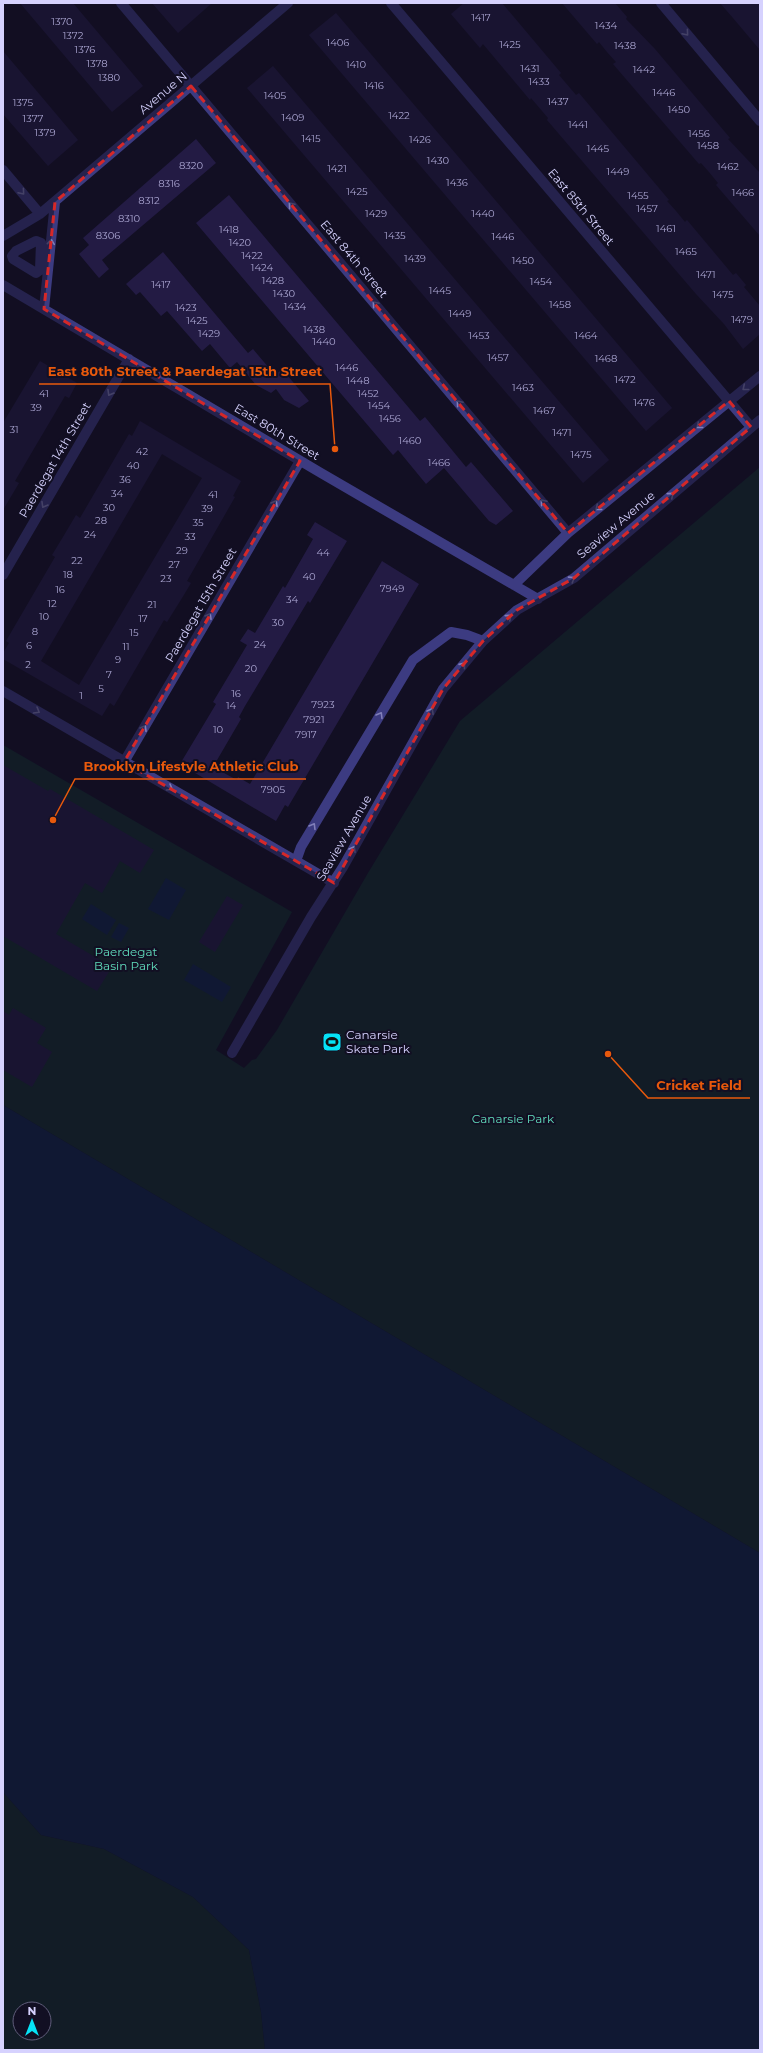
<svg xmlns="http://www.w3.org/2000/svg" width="763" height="2053" viewBox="0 0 763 2053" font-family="Montserrat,sans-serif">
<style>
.green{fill:#122d2c;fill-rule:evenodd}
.water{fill:#0f2547}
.building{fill:#231b44;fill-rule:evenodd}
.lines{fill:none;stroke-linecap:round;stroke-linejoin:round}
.minor{stroke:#3c3b81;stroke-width:10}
.oneway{stroke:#817fb9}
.marked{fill:none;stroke:#d62828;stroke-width:3;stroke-dasharray:8 5;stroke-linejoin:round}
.labels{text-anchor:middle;stroke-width:4;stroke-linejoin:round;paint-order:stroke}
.number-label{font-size:10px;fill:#a9a4d0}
.street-label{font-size:12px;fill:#d6d2fe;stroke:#120f23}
.park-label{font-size:12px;fill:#60dcbb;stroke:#120f23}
.poi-label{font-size:12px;fill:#d6d2fe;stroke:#120f23;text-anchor:start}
.leader{fill:none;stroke:#e8590c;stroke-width:1.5}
.callout-dot{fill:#e8590c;stroke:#120f23;stroke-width:1.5}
.callout-label{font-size:13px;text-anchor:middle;font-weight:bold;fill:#e8590c;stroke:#120f23;stroke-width:4;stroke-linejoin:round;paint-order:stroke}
</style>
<rect width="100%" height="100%" fill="#120f23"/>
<path class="green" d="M760,467V1553L3,1105V745L292,912L216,1050L244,1068L252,1060L256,1059L277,1030L368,873L460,721Z
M3,1792L41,1835L104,1849L193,1897L249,1950L261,2012L265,2050H3ZM20,2009H44V2033H20Z"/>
<path class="water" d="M166,878L186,890L169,920L148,909Z
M91,904L116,920L107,935L82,919Z
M119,923L129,928L121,942L111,937Z
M193,964L231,987L222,1002L184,980Z
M3,1105L760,1553V2050H265L261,2012L249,1950L193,1897L104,1849L41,1835L3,1792Z"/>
<path class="building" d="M20,3H73L143,86L112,112Z
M152,3H212L178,33Z
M464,3H502L561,73L559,75L576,95L579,93L669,200L667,201L676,211L685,222L687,220L733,275L736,273L746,285L744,287L760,306V334L743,349L724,324L696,294L547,120L548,118L531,98L530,100L483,44L480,48L451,14Z
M562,3H615L627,17L626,19L655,49L730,138L728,139L760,173V236L716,185L718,183L709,172L701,163L699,164L613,64L616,62L607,52L599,42L597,44Z
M720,3H760V50L733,18Z
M336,13L672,408L646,431L309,35Z
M3,51L78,140L48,166L3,114Z
M273,66L609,460L583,483L247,88Z
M196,139L216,163L102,260L109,269L99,278L79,254L89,245L83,238Z
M229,195L420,421L425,417L466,467L471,462L513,511L496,525L489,521L444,468L426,484L398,450L393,455L196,223Z
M163,252L248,353L253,349L275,375L282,369L309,401L299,408L284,400L276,389L271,393L256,385L237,362L230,368L210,344L202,351L167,311L161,316L140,292L136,295L126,284Z
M40,361L77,383L69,398L65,396L32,452L15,481L19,483L3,510V423Z
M140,421L241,481L233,496L235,497L187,581L191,583L182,598L167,622L164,620L114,706L110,703L102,716L3,659V653L9,643L6,641L55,557L52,555L63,537L76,515L80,518L129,434L132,436ZM162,454L202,478L79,685L41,661Z
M315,522L347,541L310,603L308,601L245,706L239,717L241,719L213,767L237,780L238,777L250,784L382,561L419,584L288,807L285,805L276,821L180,764L216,704L213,702L247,645L240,641L248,629L255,633L283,586L285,588L313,539L307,535Z
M3,765L48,791L50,789L154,850L140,873L120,861L102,893L85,883L56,934L112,967L97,991L3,936Z
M227,896L243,905L215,952L199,942Z
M13,1008L46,1028L37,1043L52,1052L32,1087L3,1070V1011L9,1015Z"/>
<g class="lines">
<path class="minor" d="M121,3L568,533
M391,3L751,427
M661,3L760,121
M3,170L40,214
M3,236L40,214L288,3
M36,241L41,243L40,270L36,273L13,259L12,256L16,251Z
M3,285L321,473L538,599
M44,309L55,202
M3,575L129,359
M514,585L568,533L760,376
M3,691L334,883
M124,762L300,461
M296,861L301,847L413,660L451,632L467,635L483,641
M232,1053L311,917L343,867L443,689L483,641L517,610L574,578L760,420"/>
</g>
<defs><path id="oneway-chevron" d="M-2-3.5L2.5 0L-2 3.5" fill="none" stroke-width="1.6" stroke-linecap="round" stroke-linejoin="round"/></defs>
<g class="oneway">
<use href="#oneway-chevron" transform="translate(686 33) rotate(50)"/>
<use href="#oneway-chevron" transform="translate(22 192) rotate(50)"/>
<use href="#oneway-chevron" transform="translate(291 205) rotate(-130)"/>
<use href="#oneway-chevron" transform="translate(51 242) rotate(-84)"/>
<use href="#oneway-chevron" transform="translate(375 304) rotate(-130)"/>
<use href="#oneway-chevron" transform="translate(745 388) rotate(141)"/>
<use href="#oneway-chevron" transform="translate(110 393) rotate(120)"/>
<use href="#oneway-chevron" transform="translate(459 403) rotate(-130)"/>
<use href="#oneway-chevron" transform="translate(699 426) rotate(141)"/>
<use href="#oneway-chevron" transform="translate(671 495) rotate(-40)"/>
<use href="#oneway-chevron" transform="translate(543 502) rotate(-130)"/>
<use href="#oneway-chevron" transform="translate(275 503) rotate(-60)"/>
<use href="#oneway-chevron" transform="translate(44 505) rotate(120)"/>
<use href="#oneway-chevron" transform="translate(598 508) rotate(141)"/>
<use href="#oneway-chevron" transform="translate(572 579) rotate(-33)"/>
<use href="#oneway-chevron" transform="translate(209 616) rotate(-60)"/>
<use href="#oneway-chevron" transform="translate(509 617) rotate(-41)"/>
<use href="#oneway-chevron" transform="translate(463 665) rotate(-51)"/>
<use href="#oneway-chevron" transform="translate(37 711) rotate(30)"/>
<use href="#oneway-chevron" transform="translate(431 711) rotate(-61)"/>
<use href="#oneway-chevron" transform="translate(380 715) rotate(-59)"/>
<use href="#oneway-chevron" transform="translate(144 728) rotate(-60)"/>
<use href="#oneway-chevron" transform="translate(170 788) rotate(30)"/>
<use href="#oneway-chevron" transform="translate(313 826) rotate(-59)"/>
<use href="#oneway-chevron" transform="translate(353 849) rotate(-61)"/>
</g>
<path d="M0 0H763V2053H0ZM191,86L568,533L729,401L751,427L574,578L517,610L483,641L443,689L334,883L124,762L300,461L44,309L55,202Z" fill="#120f23" fill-opacity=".55" fill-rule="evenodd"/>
<path class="marked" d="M191,86L568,533L729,401L751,427L574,578L517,610L483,641L443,689L334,883L124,762L300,461L44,309L55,202Z"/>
<defs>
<g id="stadium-square" transform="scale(1)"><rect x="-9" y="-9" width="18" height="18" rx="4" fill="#06e2f6" stroke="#120f23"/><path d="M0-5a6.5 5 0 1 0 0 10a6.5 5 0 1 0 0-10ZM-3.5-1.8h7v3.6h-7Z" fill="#111"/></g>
</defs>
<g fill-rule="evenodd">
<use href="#stadium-square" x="332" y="1042"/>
</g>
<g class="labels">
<g class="number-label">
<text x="481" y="21">1417</text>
<text x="62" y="25">1370</text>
<text x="606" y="29">1434</text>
<text x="73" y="39">1372</text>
<text x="338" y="46">1406</text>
<text x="510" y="48">1425</text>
<text x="625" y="49">1438</text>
<text x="85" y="53">1376</text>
<text x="97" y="67">1378</text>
<text x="356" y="68">1410</text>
<text x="530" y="72">1431</text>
<text x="644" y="73">1442</text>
<text x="109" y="81">1380</text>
<text x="539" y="85">1433</text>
<text x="374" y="89">1416</text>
<text x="664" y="96">1446</text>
<text x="275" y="99">1405</text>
<text x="558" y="105">1437</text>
<text x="23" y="106">1375</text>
<text x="679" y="113">1450</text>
<text x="399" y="119">1422</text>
<text x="293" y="121">1409</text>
<text x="33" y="122">1377</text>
<text x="578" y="128">1441</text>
<text x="45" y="136">1379</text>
<text x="699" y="137">1456</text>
<text x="311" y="142">1415</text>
<text x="420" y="143">1426</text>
<text x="708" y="149">1458</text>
<text x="598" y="152">1445</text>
<text x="438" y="164">1430</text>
<text x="191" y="169">8320</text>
<text x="728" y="170">1462</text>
<text x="337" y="172">1421</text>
<text x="618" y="175">1449</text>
<text x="457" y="186">1436</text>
<text x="169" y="187">8316</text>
<text x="357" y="195">1425</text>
<text x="743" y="196">1466</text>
<text x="638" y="199">1455</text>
<text x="149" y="204">8312</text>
<text x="647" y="212">1457</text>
<text x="376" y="217">1429</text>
<text x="483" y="217">1440</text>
<text x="129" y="222">8310</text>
<text x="666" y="232">1461</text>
<text x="229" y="233">1418</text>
<text x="108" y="239">8306</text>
<text x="395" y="239">1435</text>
<text x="503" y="240">1446</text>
<text x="240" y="246">1420</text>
<text x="686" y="255">1465</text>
<text x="252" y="259">1422</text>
<text x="415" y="262">1439</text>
<text x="523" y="264">1450</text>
<text x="262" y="271">1424</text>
<text x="706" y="278">1471</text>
<text x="273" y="284">1428</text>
<text x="541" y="285">1454</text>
<text x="161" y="288">1417</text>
<text x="440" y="294">1445</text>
<text x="284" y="297">1430</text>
<text x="723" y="298">1475</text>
<text x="560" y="308">1458</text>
<text x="295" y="310">1434</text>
<text x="186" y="311">1423</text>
<text x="460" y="317">1449</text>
<text x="742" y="323">1479</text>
<text x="197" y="324">1425</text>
<text x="314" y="333">1438</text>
<text x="209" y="337">1429</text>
<text x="479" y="339">1453</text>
<text x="586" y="339">1464</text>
<text x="324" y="345">1440</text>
<text x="498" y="361">1457</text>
<text x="606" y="362">1468</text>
<text x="347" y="371">1446</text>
<text x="625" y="383">1472</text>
<text x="358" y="384">1448</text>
<text x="523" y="391">1463</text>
<text x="44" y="397">41</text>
<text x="368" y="397">1452</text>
<text x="644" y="406">1476</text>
<text x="379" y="409">1454</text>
<text x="36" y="411">39</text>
<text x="544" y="414">1467</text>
<text x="390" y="422">1456</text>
<text x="14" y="433">31</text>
<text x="562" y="436">1471</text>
<text x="410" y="444">1460</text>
<text x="142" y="455">42</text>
<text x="581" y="458">1475</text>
<text x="439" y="466">1466</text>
<text x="133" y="469">40</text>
<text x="125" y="483">36</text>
<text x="117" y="497">34</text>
<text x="213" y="498">41</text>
<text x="109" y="511">30</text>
<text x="207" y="512">39</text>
<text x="101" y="524">28</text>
<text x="198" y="526">35</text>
<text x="90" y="538">24</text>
<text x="190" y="540">33</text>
<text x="182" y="554">29</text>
<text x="323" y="556">44</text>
<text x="77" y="564">22</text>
<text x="174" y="568">27</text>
<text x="68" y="578">18</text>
<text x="309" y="580">40</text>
<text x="166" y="582">23</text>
<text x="392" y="592">7949</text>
<text x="60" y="593">16</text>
<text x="292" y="603">34</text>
<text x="52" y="607">12</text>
<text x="152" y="608">21</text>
<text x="44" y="620">10</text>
<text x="143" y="622">17</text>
<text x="278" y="626">30</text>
<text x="35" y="635">8</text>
<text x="134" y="636">15</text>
<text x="260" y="648">24</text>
<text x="29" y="649">6</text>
<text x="126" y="650">11</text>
<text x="118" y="663">9</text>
<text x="28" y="668">2</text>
<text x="251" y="672">20</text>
<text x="109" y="678">7</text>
<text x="101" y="692">5</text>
<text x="236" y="697">16</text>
<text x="81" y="699">1</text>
<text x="323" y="708">7923</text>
<text x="231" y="709">14</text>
<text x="314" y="723">7921</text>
<text x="218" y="733">10</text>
<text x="306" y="738">7917</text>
<text x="273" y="793">7905</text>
</g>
<g class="street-label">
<text transform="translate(163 93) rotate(-40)" y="4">Avenue N</text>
<text transform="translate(581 207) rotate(50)" y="4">East 85th Street</text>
<text transform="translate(354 259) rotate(50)" y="4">East 84th Street</text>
<text transform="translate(277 432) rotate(31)" y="4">East 80th Street</text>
<text transform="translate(55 460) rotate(-60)" y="4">Paerdegat 14th Street</text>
<text transform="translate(616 525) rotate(-40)" y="4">Seaview Avenue</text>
<text transform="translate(201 605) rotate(-60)" y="4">Paerdegat 15th Street</text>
<text transform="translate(344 838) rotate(-60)" y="4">Seaview Avenue</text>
</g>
<g class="park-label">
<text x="126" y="956">Paerdegat<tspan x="126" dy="14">Basin Park</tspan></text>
<text x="513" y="1123">Canarsie Park</text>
</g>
<g class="poi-label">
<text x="346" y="1039">Canarsie<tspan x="346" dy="14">Skate Park</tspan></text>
</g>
</g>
<path class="leader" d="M335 449L330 384H39M53 820L75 779H306M608 1054L648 1098H750"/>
<g class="callout-dot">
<circle cx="335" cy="449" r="4"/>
<circle cx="53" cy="820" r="4"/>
<circle cx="608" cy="1054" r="4"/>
</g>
<g class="callout-label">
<text x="185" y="376">East 80th Street &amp; Paerdegat 15th Street</text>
<text x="191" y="771">Brooklyn Lifestyle Athletic Club</text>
<text x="699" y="1090">Cricket Field</text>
</g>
<rect width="763" height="2053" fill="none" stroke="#d6d2fe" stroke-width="8"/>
<g transform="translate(32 2021)"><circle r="19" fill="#120f23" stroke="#605d7b"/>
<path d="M0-3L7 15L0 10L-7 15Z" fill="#06e2f6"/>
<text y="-6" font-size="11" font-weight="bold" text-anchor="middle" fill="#d6d2fe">N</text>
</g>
</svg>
